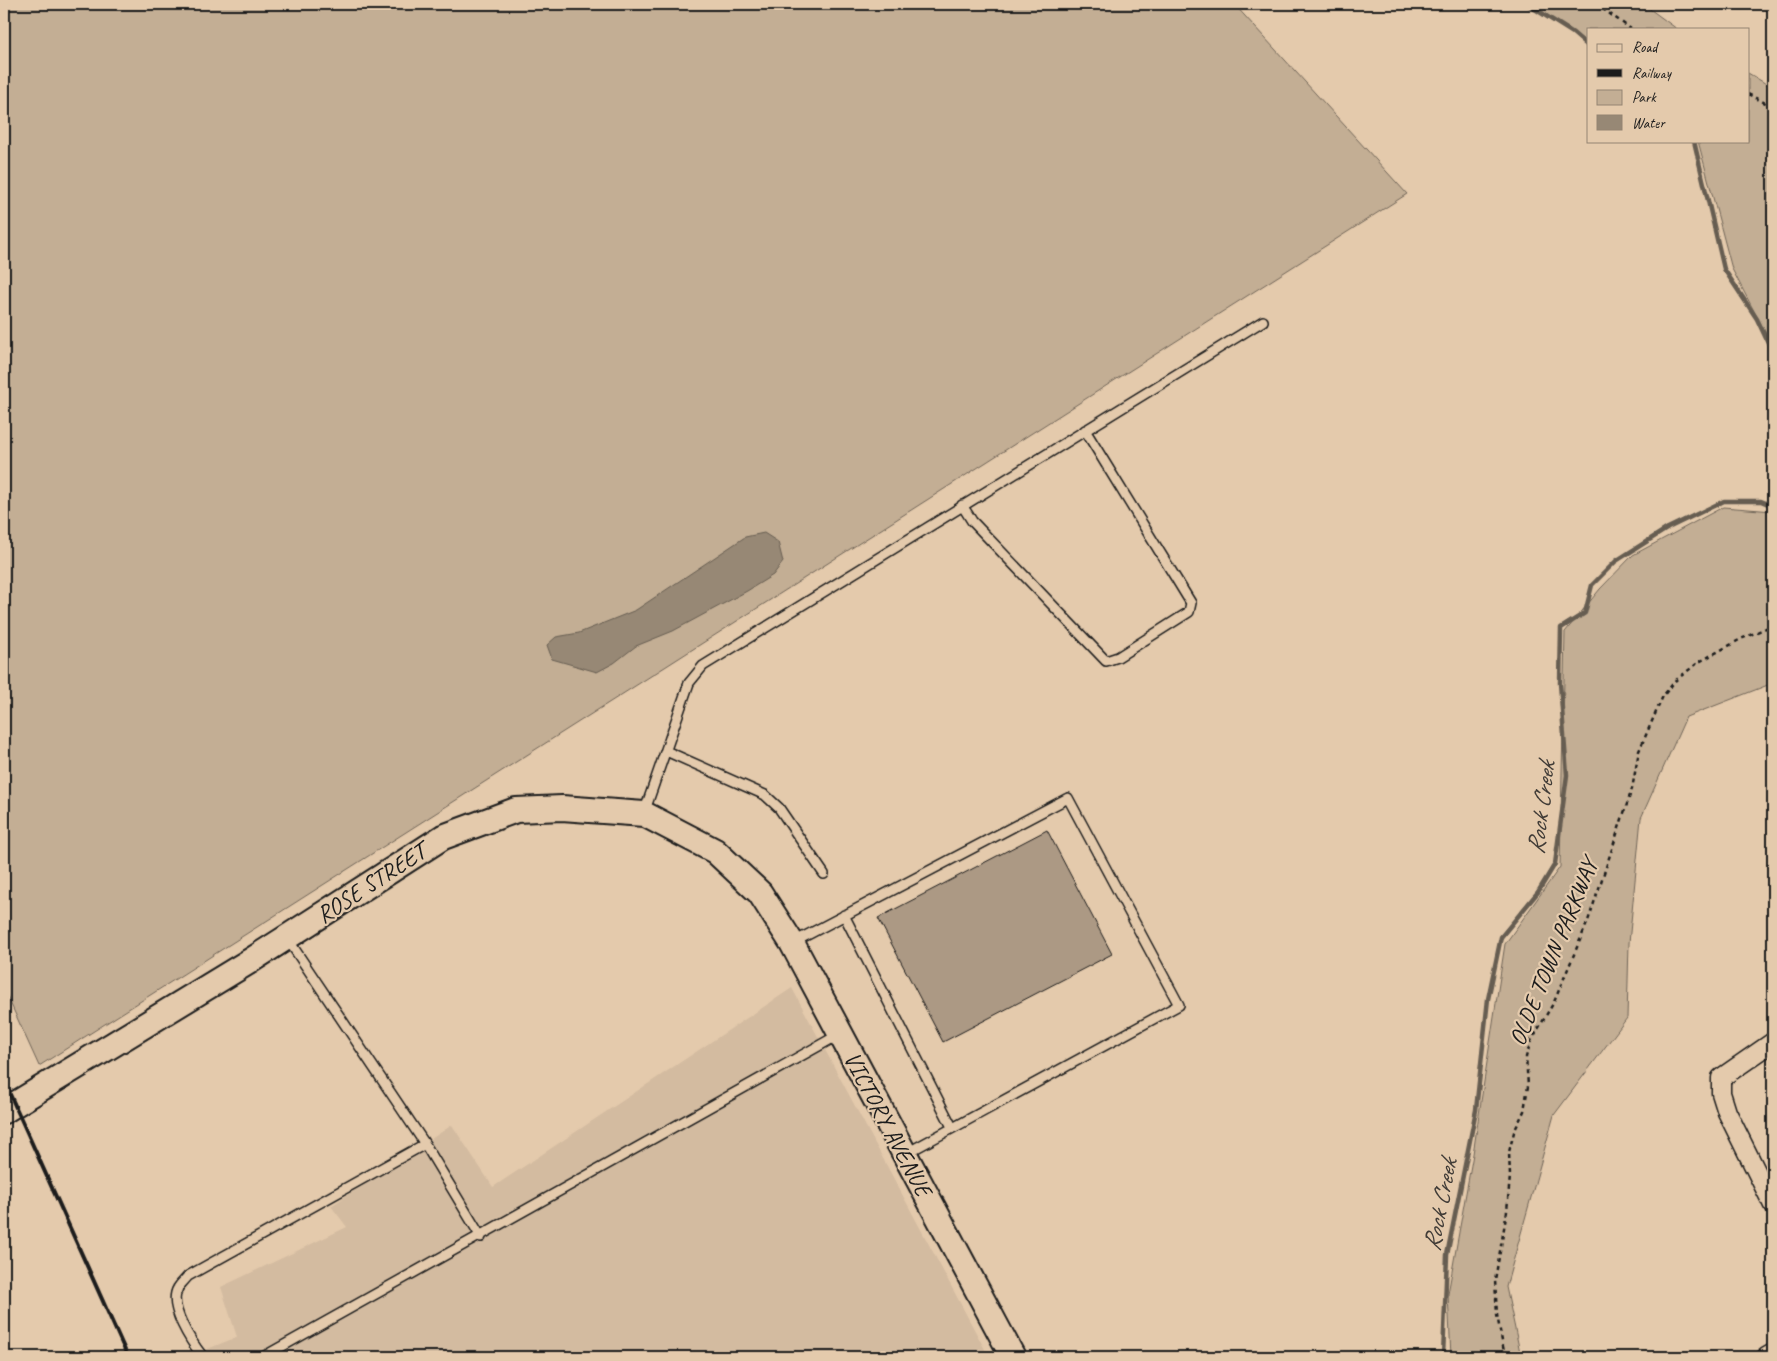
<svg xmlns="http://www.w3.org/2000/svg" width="1777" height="1361" viewBox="0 0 1777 1361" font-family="Caveat,sans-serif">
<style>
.built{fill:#d3bba0}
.green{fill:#c3ae94;stroke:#706558}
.water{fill:#978875;stroke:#665d51}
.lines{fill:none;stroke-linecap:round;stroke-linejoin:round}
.stream{stroke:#665d51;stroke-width:4.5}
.building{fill:#ac9984;stroke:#1c1c1c}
.lane-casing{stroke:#1c1c1c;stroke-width:12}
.street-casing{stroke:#1c1c1c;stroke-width:21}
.secondary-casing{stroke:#1c1c1c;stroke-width:28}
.path{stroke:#1c1c1c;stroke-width:2.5;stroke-dasharray:4 4;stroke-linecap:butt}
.lane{stroke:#e4caac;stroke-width:9}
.street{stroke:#e4caac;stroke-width:18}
.secondary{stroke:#e4caac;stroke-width:24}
.rail{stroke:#1c1c1c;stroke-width:4}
.labels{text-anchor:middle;stroke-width:4.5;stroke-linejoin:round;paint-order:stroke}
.street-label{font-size:24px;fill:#1c1c1c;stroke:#e4caac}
.water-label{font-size:25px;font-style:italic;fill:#413c37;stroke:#e4caac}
</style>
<rect width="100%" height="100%" fill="#e4caac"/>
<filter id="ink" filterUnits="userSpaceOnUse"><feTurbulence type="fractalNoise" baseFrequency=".02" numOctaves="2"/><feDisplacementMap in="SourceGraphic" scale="10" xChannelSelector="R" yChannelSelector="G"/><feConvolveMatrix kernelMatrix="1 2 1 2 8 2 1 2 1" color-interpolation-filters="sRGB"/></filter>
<g filter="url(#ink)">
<path class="built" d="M792,988L989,1357H188L237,1337L221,1287L347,1227L331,1206L452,1125L493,1187Z"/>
<path class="green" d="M4,4H1234L1407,194L39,1066L4,989Z
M1533,4H1643L1677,29H1588V45Z
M1748,73L1773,88V347L1732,269L1698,141H1748Z
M1723,507L1773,511V683L1686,717L1641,818L1629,943L1627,1018L1554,1115L1506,1287L1521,1357H1451L1448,1294L1473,1154L1505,944L1560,867L1565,632L1600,589L1633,555Z"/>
<path class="water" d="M764,533L778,542L783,562L773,575L747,591L673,631L636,646L614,663L597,672L552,659L547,645L556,637L579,633L636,610L745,537Z"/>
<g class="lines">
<path class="stream" d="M1527,4L1573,33L1588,46
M1694,141L1724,269L1757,319L1773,353
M1443,1357L1447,1255L1476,1110L1488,999L1501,937L1538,892L1555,864L1567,775L1560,683L1561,628L1585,613L1592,585L1616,561L1668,528L1724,501H1761L1773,506"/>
</g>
<path class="building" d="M1047,830L1112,954L943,1042L878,918Z"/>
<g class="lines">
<g class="lane-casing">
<path id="lane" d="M962,505L972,521L1106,661L1118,657L1189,612L1191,603L1085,430
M666,751L765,795L779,808L824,874
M644,813L689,683L703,666L1263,321
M844,915L952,1127
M792,943L1068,798L1179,1005L905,1154
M425,1144L481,1237
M203,1357C192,1343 167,1306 178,1288C180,1284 185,1280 188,1276L425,1144L287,938
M263,1357L840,1034"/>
</g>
<g class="street-casing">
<path id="street" d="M1773,1042L1721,1078V1093L1727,1112L1773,1205
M1766,1357L1773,1353"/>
</g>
<g class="secondary-casing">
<path id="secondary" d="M4,1111L250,961L443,837L516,810L562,808L644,814L715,851L760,893L792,943L1013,1357"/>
</g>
<path class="path" d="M1596,4L1631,29
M1748,94L1773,107
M1505,1357L1497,1315L1495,1280L1507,1211L1510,1176L1509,1152L1514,1132L1524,1111L1528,1086L1526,1057L1531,1041L1554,1002L1588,921L1632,789L1639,751L1663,696L1676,680L1699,662L1741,639L1773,625"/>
<use href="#lane" class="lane"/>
<use href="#street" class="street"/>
<use href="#secondary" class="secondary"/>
<path class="rail" d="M4,1081L128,1357"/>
</g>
</g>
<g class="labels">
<g class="street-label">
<text transform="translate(371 883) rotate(-33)" y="8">ROSE STREET</text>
<text transform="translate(1553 952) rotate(-68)" y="8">OLDE TOWN PARKWAY</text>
<text transform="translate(888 1124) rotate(62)" y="8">VICTORY AVENUE</text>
</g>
<g class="water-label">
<text transform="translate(1540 808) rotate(-83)" y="9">Rock Creek</text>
<text transform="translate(1439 1205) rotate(-79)" y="9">Rock Creek</text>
</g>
</g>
<rect width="1777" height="1361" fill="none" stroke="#e4caac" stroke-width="20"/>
<rect x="10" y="10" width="1757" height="1341" fill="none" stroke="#1c1c1c" stroke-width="2" filter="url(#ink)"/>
<rect x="1587" y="28" width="162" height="115" fill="#e4caac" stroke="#948472"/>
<rect x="1597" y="44" width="25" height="8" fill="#e4caac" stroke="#948472"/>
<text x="1632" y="52" font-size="15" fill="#1c1c1c">Road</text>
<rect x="1597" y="69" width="25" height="8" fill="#1c1c1c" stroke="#948472"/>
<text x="1632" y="78" font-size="15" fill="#1c1c1c">Railway</text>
<rect x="1597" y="90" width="25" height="15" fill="#c3ae94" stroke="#948472"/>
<text x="1632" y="102" font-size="15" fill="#1c1c1c">Park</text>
<rect x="1597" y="115" width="25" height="15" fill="#978875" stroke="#948472"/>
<text x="1632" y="128" font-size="15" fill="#1c1c1c">Water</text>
</svg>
